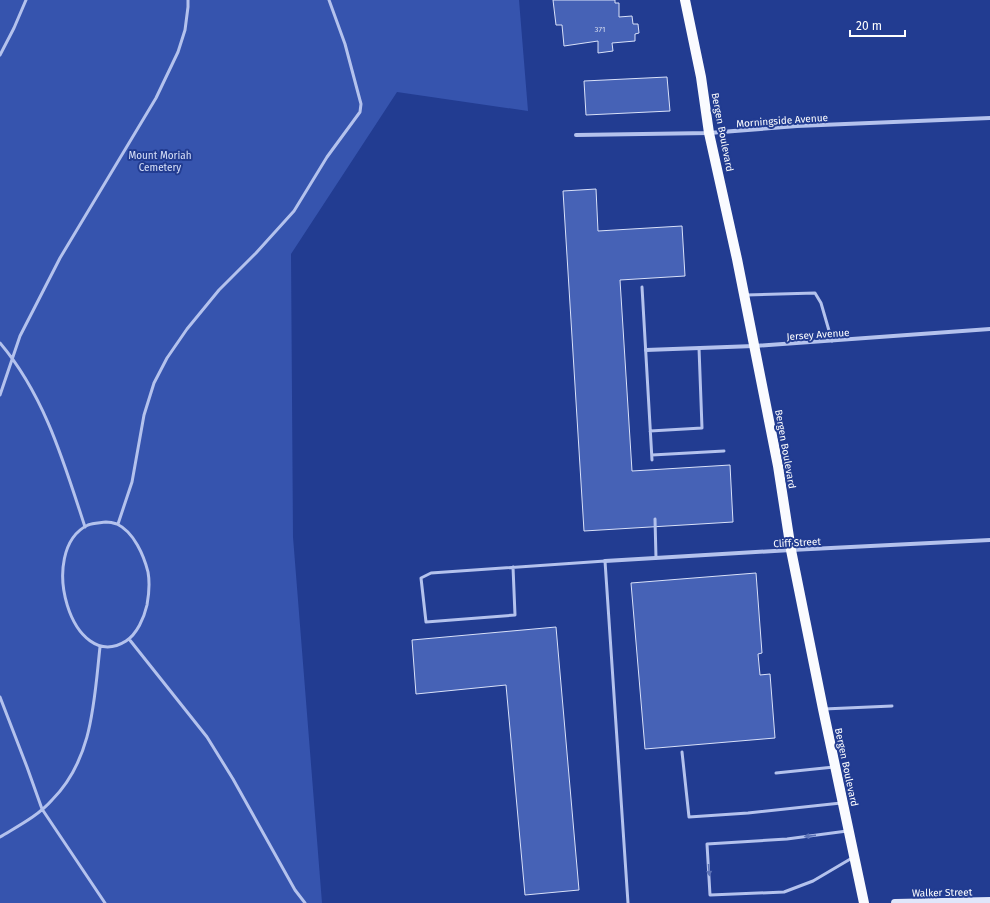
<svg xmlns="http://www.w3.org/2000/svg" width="990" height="903" viewBox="0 0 990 903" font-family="'Fira Sans',sans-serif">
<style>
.green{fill:#3654ae}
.building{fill:#4662b6;stroke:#d9e1f9}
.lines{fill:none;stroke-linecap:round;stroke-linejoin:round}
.lane{stroke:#b4c2ed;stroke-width:3}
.street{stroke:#b4c2ed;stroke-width:4}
.secondary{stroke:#e0e6fa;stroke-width:8}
.primary{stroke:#fafbff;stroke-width:10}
.oneway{fill:#5c72b6}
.labels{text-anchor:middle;stroke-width:4;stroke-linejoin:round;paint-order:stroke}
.number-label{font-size:8px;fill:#d1d8ed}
.street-label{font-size:10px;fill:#fff;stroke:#223c91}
.park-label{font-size:10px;fill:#d9e1f9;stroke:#223c91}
</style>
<rect width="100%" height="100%" fill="#223c91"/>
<path class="green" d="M0,0H519L528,111L397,92L291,254L293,537L322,903H0Z"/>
<path class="building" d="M553,0H615V3H619V17L632,16L633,24H638L639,33L635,34V41L612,43L613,51L598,53V41L564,46L562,25H556Z
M667,77L670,111L586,115L584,81Z
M596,189L598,231L682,226L685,276L620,280L632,471L730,465L733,522L584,531L563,191Z
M756,573L762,653L758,654L760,675L770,674L775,738L645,749L631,583Z
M556,627L579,890L525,895L506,685L416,694L412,640Z"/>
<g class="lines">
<path class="lane" d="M0,55L14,28L26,0
M642,287L652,460
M746,295L815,293L821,303L832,341
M0,343C45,396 64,463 85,527
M0,395L20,336L60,258L156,98L178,52L185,30L188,7V0
M650,431L702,428L699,348
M652,455L724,451
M655,519L656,558
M106,522C109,522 114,523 117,524C134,532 144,556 148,572C150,583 149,594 147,605C144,618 137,634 126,641C72,675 36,550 88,525C93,523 100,523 106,522Z
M118,524L132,482L144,415L154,383L167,358L187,329L219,290L256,253L294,211L327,157L360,112L361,104L345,44L329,0
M513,567L515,615L426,622L421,578L431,573L605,561L628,903
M129,639L207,737L233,779L295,890L305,903
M0,697L27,767L42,809L105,903
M824,709L892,706
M682,752L689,817L748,813L841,803
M776,773L834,767
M847,831L787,839L707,844L710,895L784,892L813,881L852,858
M0,837C18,826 38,816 52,800C93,759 94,701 100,647"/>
<path class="street" d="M576,135L709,133L797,126L990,118
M646,350L754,346L990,329
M605,561L791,550L990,540"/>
<path class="secondary" d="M895,903L990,901"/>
<path class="primary" d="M685,0L701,77L709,133L737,259L778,466L791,550L823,709L864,903"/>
</g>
<defs><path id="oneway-solid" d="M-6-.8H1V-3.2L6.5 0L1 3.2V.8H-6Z"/></defs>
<g class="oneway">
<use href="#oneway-solid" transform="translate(810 836) rotate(173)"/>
<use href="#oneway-solid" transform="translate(709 870) rotate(86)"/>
</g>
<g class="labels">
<g class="number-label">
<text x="600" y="32">371</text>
</g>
<g class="street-label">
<text transform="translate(782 120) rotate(-4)" y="4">Morningside Avenue</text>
<text transform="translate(723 132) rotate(79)" y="4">Bergen Boulevard</text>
<text transform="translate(818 334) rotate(-4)" y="4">Jersey Avenue</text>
<text transform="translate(786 449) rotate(80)" y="4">Bergen Boulevard</text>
<text transform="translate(797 542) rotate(-3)" y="4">Cliff Street</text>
<text transform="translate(847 767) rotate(78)" y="4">Bergen Boulevard</text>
<text transform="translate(942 892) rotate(-1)" y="4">Walker Street</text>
</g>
<g class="park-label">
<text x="160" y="159">Mount Moriah<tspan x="160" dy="12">Cemetery</tspan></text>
</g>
</g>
<path d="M850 30v6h55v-6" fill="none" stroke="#ffffff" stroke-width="2"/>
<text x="856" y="30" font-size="12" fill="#ffffff" stroke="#223c91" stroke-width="3" paint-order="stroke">20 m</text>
</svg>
